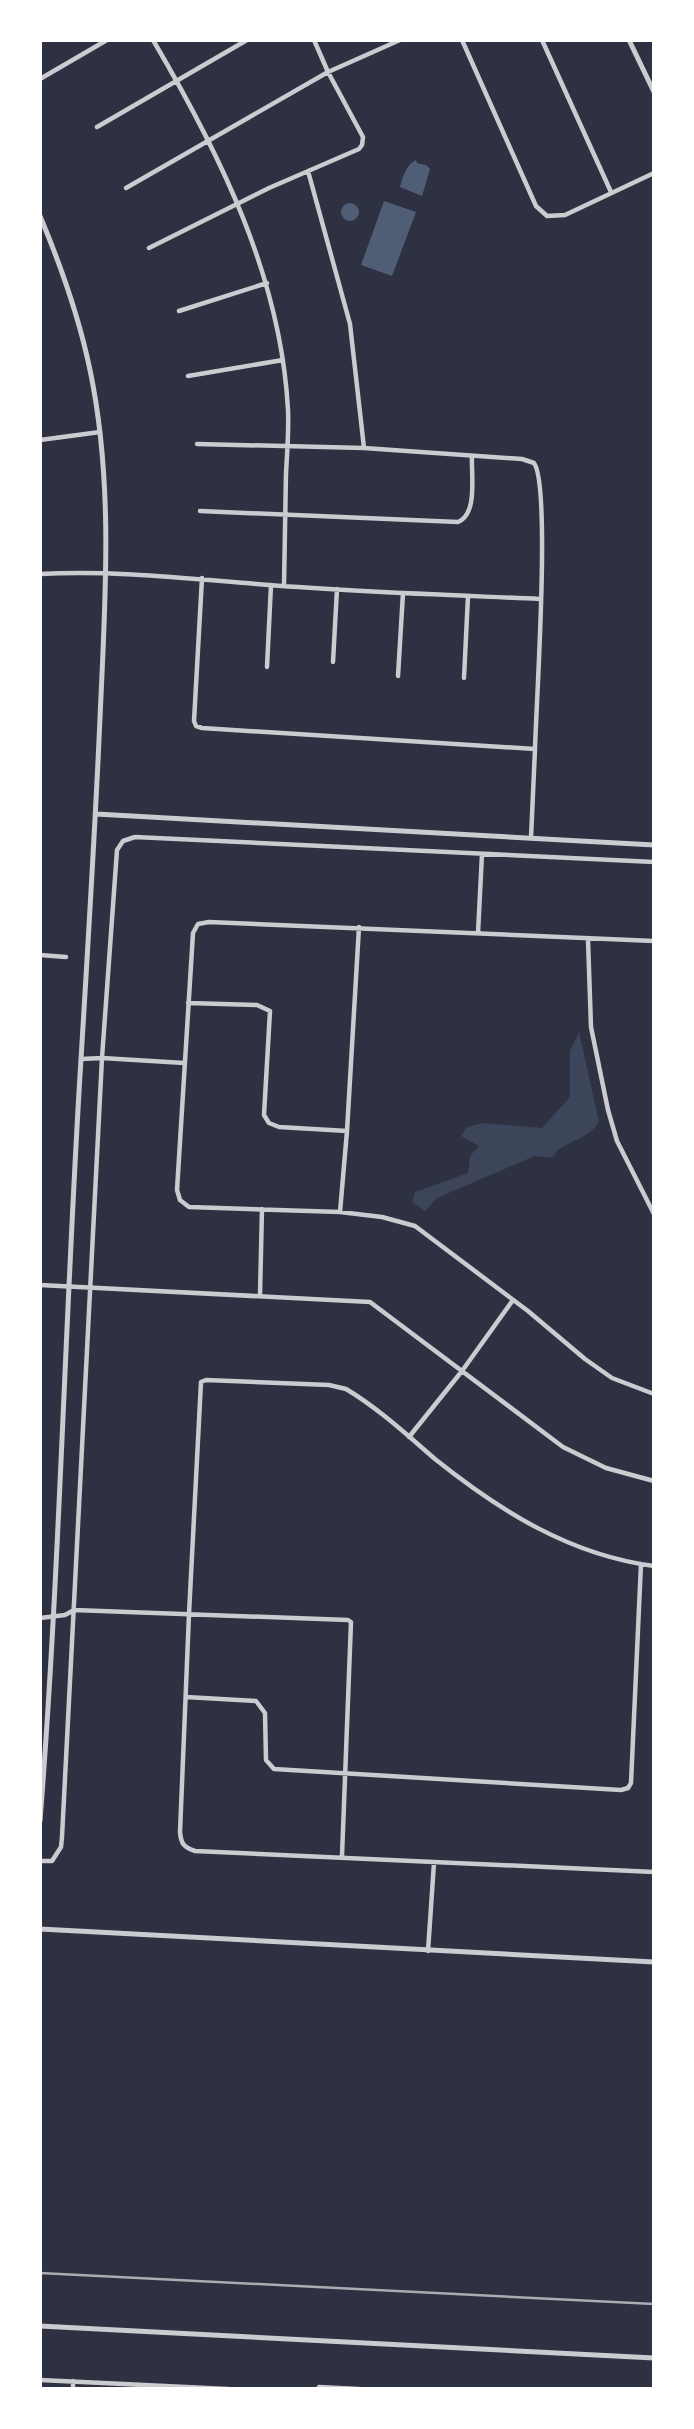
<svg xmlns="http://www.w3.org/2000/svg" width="694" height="2429" viewBox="0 0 694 2429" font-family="Mulish,sans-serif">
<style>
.green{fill:#3c4559}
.water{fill:#4f5d75}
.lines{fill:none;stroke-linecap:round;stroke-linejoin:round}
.minor{stroke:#caccd0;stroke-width:4.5}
.tertiary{stroke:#caccd0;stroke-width:5}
.rail{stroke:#abadb3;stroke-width:2.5}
</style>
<rect width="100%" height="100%" fill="#2d3142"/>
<path class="green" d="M579,1032L599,1122C585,1143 562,1140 552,1158L535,1156L437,1198L425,1211L412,1202L415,1192L468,1173L470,1156L479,1146L461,1136L467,1127L484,1123L542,1128L570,1097V1051Z"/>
<path class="water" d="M416,160L417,163L426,165L430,169L422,196L400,187C403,176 406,165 416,160Z
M384,201L416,212L392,276L361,265Z
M341 212a9 9 0 1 1 18 0a9 9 0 1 1-18 0Z"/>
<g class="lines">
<path class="minor" d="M153,40C220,154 281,277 288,410C289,431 287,453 286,474C285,511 285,548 284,586
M462,40L536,206L547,216L565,215L654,173
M542,40L611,192
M40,79L107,40
M97,127L247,40
M308,171L350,324L364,448
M126,188L328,72L400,40
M149,248L269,188L359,149L362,145L363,137L328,72L314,40
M179,311L267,283
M188,376L283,360
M40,440L100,432
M197,444L364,448L522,459L534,463C551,486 536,706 535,749
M200,511L458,522C478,514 471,475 472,456
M40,574C117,570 192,579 269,585C359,592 450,595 540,599
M202,578L194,721L196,726L202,728L535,749L531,838
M333,662L337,589
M267,667L271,585
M398,676L403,593
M464,678L468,596
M478,933L482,854
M588,940L591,1027L608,1110L617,1141L654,1214
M654,941L209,922L198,924L193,933L177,1190L180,1200L189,1207L340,1212L382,1217L415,1226L528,1311L585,1359L612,1378L654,1394
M40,955L66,957
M188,1003L257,1005L270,1011L264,1115L269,1123L279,1127L347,1131L340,1212
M81,1059L102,1058L184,1063
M347,1131L359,927
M40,1285L370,1302L563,1447L606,1468L654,1481
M260,1295L262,1209
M409,1437L462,1371L513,1300
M654,1566C570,1555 500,1511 435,1459C407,1435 378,1408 346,1389L329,1385L206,1380L201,1382L189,1614L180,1832C181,1843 183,1847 195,1851L654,1872
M40,1618L65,1615L74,1610L348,1620L351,1622L342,1856
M186,1697L256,1701L265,1713L266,1760L274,1769L621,1790L628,1788L631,1783L641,1564
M40,1861H52L61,1847L62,1837L102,1058L117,850L123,841L135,837L654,862
M428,1951L434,1863
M40,2380L228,2389
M73,2389V2381
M318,2389L319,2387L359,2389"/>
<path class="tertiary" d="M629,40L654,92
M40,216C61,266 79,317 90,370C114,484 105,603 100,718C95,832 88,945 81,1059C65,1313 60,1567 40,1821
M96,814L654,845
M40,1929L654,1962
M40,2326L654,2358"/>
<path class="rail" d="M40,2273L654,2304"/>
</g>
<rect width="694" height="2429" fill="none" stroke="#ffffff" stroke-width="84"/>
</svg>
